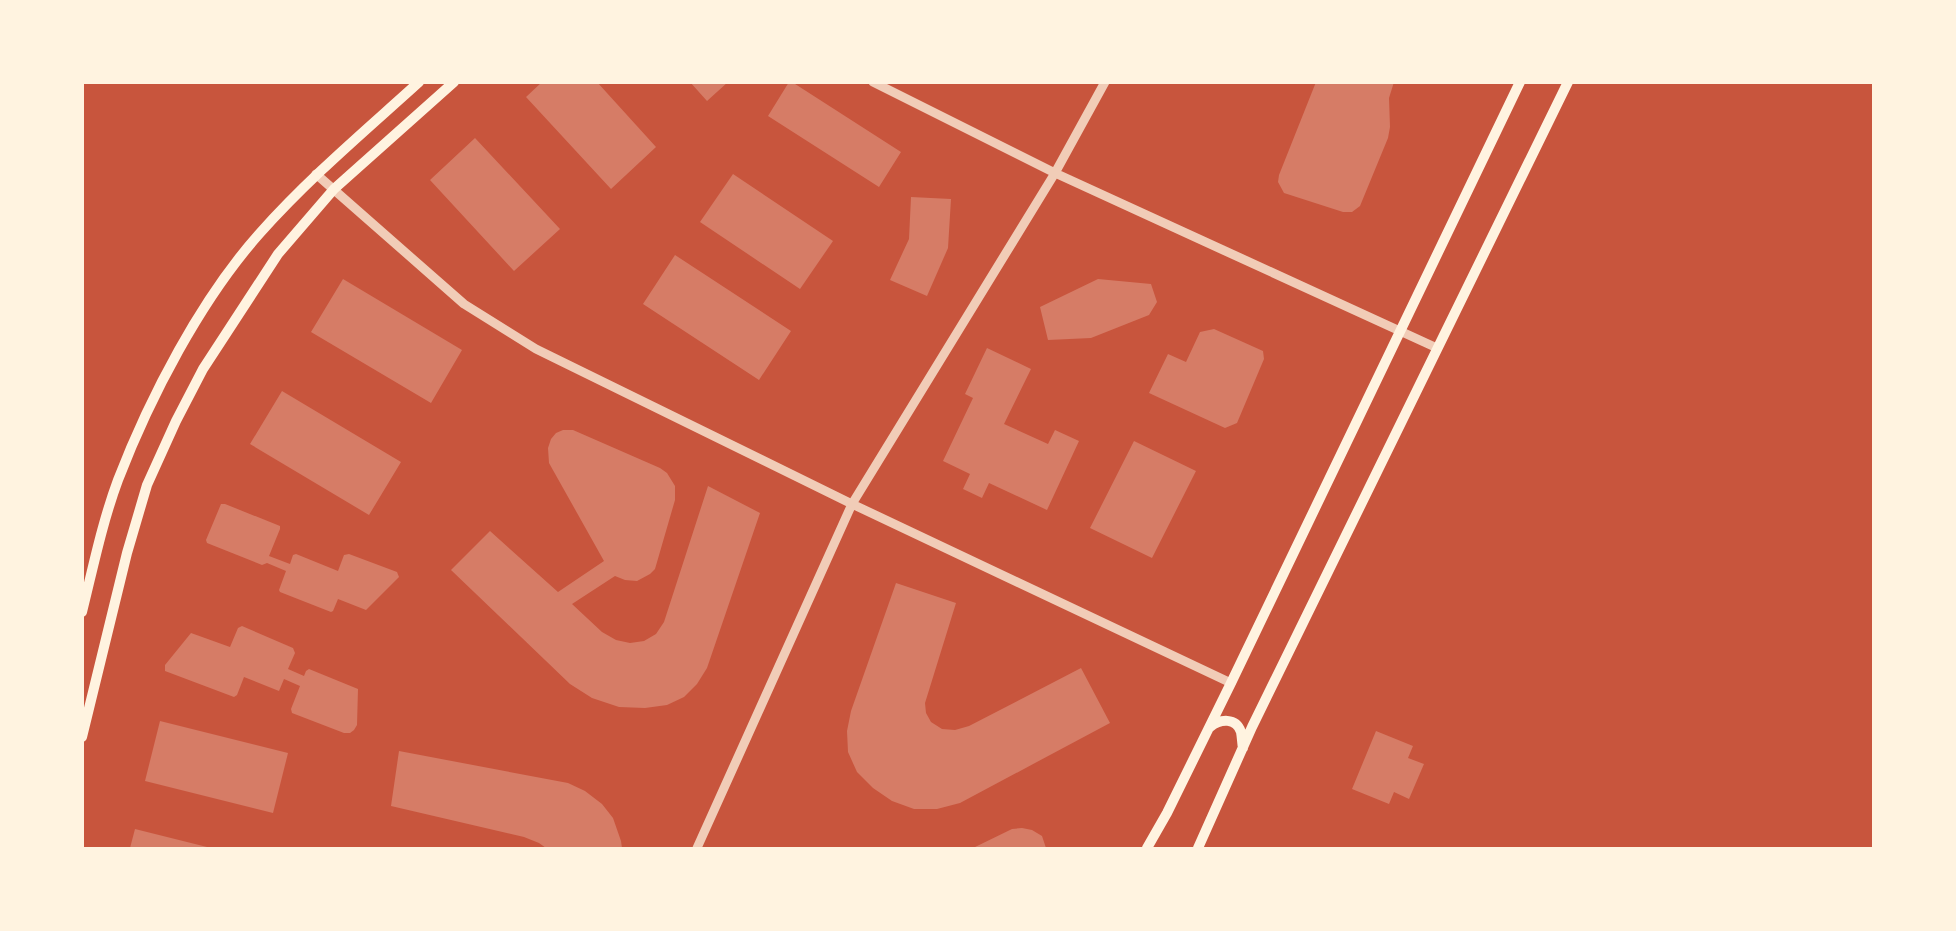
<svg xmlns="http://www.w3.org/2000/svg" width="1956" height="931" viewBox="0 0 1956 931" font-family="'Zilla Slab',serif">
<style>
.building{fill:#d67c66}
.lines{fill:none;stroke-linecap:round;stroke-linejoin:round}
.tertiary{stroke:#f1ccb7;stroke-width:9}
.secondary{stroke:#fff3e0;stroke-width:10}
</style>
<rect width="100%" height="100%" fill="#c8553d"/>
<path class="building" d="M542,82H597L656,147L611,189L526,97Z
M690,82H728L707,101Z
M789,82H792L901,152L879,187L768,116Z
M1316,82H1394L1389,98L1390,127L1388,138L1360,206L1352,212H1343L1284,193L1278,182L1279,175Z
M475,138L560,229L514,271L430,180Z
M733,174L833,241L800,289L700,222Z
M911,197L951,199L948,248L927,296L890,280L909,239Z
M675,255L791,331L759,380L643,304Z
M343,279L462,350L431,403L311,332Z
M1098,279L1151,284L1157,302L1149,315L1091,338L1048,340L1040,307Z
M1214,329L1263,351L1264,359L1237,423L1225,428L1149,393L1168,354L1186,362L1200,332Z
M987,348L1031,369L1004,424L1048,444L1055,430L1079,441L1047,510L989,483L982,498L963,489L970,474L943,461L973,398L965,394Z
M282,391L401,462L369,515L250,444Z
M563,430H573L660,468L667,473L675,486V500L655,569L650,574L637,581L625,580L615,576L572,604L602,632L616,640L630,643L644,641L656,634L664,622L708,486L760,513L707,668L697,684L684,697L667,705L645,708L619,707L592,698L570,684L451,570L490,531L558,592L604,561L549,463L548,448L551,439L556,433Z
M1134,441L1196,471L1152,558L1090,528Z
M221,504H225L280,526V529L269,556L290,564L293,555L296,554L338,571L344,555L349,554L397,572L399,577L366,610L338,599L333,611L331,612L280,592L279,590L286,571L267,563L262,565L207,543L206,540Z
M896,583L956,603L925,703L926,713L931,722L942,729L955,730L969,726L1081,668L1110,723L960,803L937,809H914L892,801L873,788L857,772L848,752L847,731L851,711Z
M242,626L293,648L295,653L288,669L304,676L306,671L309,669L358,689L357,725L354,730L350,733H344L292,713L291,709L300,686L284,679L279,691L244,677L237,695L234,697L165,671V665L191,633L230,647L238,628Z
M160,721L288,753L273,813L145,781Z
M1376,731L1413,746L1408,758L1424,764L1409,799L1394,792L1389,804L1352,789Z
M399,751L568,783L585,791L602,804L613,818L621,841L622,848H546L539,843L524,837L391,806Z
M1022,828L1032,830L1042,836L1046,848H973L1012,829Z
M135,829L211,848H130Z"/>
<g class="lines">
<path class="tertiary" d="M873,82L1055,173L1437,348
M316,174L464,304L536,349L852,504L1231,683
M697,848L852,504L1055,173L1105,82"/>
<path class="secondary" d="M82,612C93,568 102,523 118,480C150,397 201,299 260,233C309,178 365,131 419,82
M1210,727C1220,719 1236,717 1241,732C1242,737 1242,743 1243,748
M82,737L127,553L147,485L176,421L203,369L278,254L334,189L454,82
M1147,848L1167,813L1231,683L1520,82
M1198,848L1252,727L1568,82"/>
</g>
<rect width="1956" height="931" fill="none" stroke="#fff3e0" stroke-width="168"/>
</svg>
